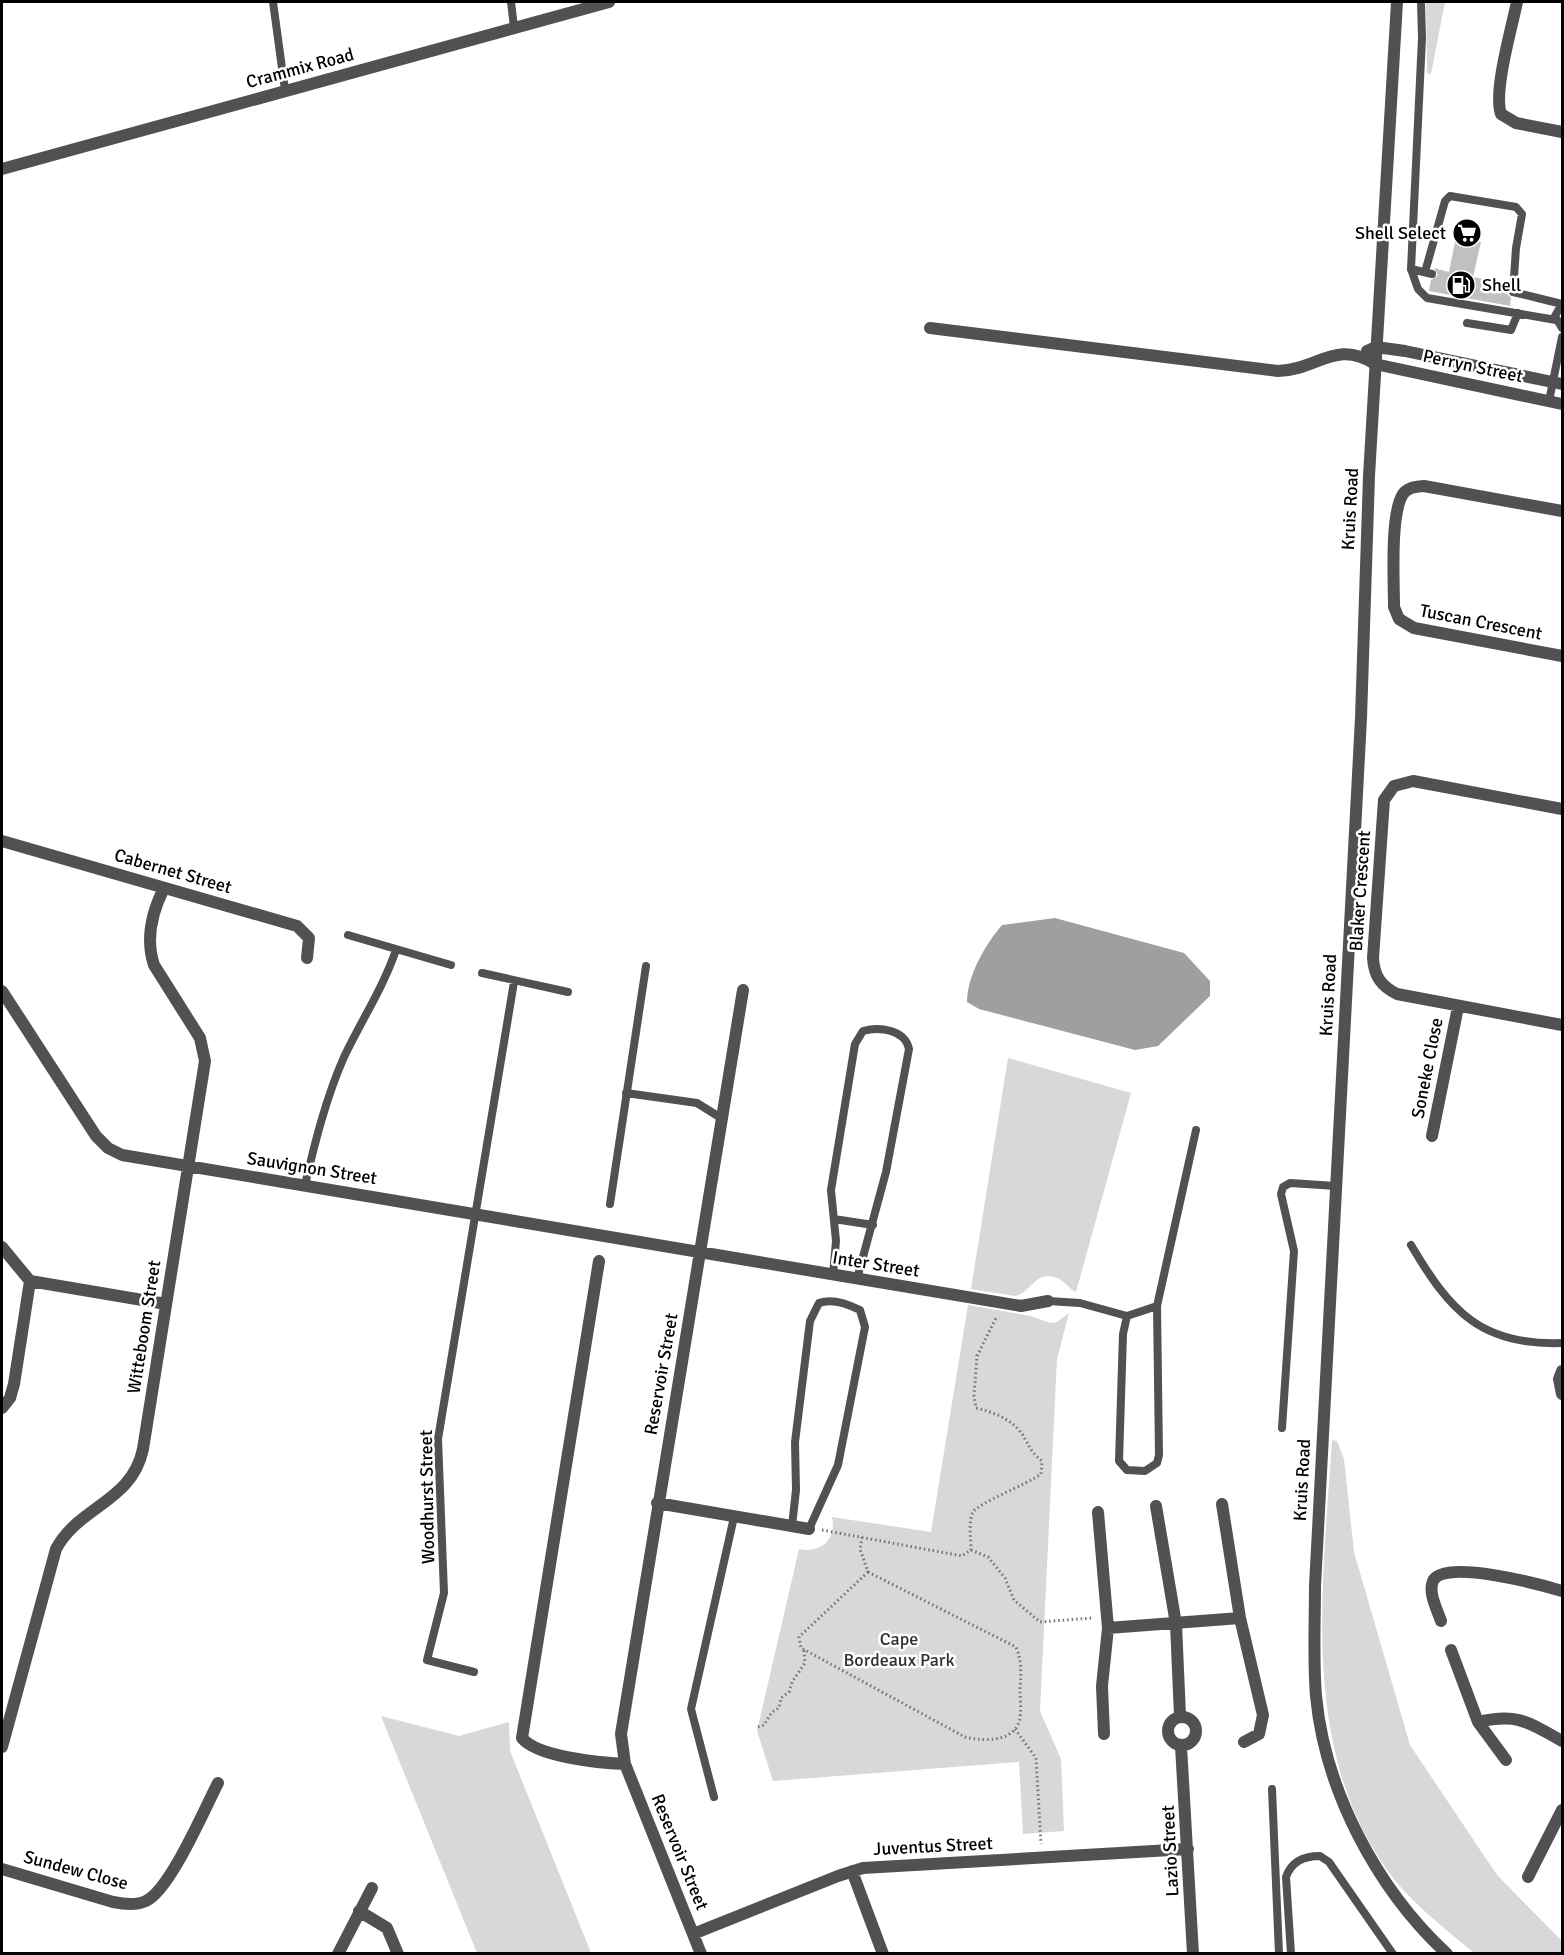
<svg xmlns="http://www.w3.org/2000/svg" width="1564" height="1955" viewBox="0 0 1564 1955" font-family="Signika,sans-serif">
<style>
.green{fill:#d8d8d8}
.water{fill:#9f9f9f}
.building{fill:#c0c0c0}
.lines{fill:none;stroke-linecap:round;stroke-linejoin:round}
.path{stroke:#737373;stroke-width:3;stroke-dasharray:1.5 3;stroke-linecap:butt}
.service{stroke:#515151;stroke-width:8}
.minor{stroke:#515151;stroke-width:12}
.tertiary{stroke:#515151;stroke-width:12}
.labels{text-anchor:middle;stroke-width:5;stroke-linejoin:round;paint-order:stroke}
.street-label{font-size:18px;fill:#000;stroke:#fff}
.poi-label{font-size:18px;fill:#000;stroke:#fff;text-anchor:end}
.park-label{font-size:18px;fill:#2f2f2f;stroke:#fff}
</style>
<rect width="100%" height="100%" fill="#fff"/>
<path class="green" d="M1426,2H1445L1431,74L1427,73Z
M1008,1058L1131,1093L1076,1292C1069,1289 1065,1281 1057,1278C1036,1269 1032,1292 1015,1296L971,1289Z
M968,1305L1031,1316L1050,1323L1057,1322L1069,1313L1057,1359L1040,1711L1061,1759L1064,1831L1023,1834L1019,1762L773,1781L757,1731L799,1549C821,1554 837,1539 832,1517L931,1532Z
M1332,1440L1337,1441L1344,1459L1354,1552L1410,1745L1497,1875L1562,1941V1953H1474C1448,1931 1419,1909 1397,1883C1297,1759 1323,1586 1332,1440Z
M381,1716L459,1736L509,1722L510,1751L591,1953H477Z"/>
<path class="water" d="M1055,918L1184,953L1210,981V996L1158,1046L1135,1050L979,1009L967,1002C967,976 985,945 1002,925Z"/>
<path class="building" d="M1456,237L1481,242L1473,277L1508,284L1507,294L1511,298L1510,306L1429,291L1431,280L1438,275L1434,268L1449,272Z"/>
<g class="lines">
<path class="path" d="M822,1530L962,1556L971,1550C971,1539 968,1522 973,1512C978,1503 1028,1484 1041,1474L1042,1461C1027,1449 1029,1442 1019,1430C1007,1417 992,1412 976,1408L974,1396L977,1356L997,1316
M862,1537L860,1549L868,1572
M971,1550L988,1557L1005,1578L1014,1600L1040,1622L1092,1618
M868,1572L1016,1647C1022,1661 1021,1674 1020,1689C1020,1699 1022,1712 1019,1722C1012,1743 981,1741 965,1737L801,1648L799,1637Z
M758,1727L764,1725L772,1712L779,1708L781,1698L789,1692L792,1682L805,1663L804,1650
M1015,1729L1036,1758L1041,1844"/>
<path class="service" d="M273,2L285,90
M511,2L514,27
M1421,2L1422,38L1411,269L1418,289L1427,298L1556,320
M1411,269L1432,274
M1425,272L1445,201L1450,196L1516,207L1522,214L1516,248L1513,292L1562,304
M1562,304L1555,316L1562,328
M1467,323L1511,330L1518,313
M1549,401L1562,337
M348,935L451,965
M482,973L568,992
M626,1093L697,1103L721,1118
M305,1185C315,1142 326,1098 344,1057C361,1021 383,988 396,950
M610,1204L646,966
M834,1219L873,1225
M1411,1245C1450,1311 1481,1346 1562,1343
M833,1275L836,1241L831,1190L855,1044L863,1031C880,1026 905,1030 909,1049L886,1172L857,1279
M1048,1301L1080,1303L1127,1316L1157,1306
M1127,1316L1123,1334L1119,1461L1127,1470L1145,1471L1157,1463L1159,1455L1157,1306L1196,1130
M1282,1428L1294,1251L1281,1194L1283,1187L1290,1183L1336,1186
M792,1526L796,1490L795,1442L810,1321L819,1303C832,1298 848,1304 860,1310L865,1327L838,1465L809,1529
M474,1672L427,1660L444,1593L438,1439L514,982
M1272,1789L1279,1954
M714,1797L691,1709L734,1517
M1291,1954L1286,1877C1291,1862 1304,1856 1320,1856L1329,1862L1393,1954"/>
<path class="minor" d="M1517,2C1512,27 1493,92 1501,114L1516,123L1562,132
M2,169L609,2
M930,328L1278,371C1317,370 1336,339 1375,364L1562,404
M1367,351L1376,347L1405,351L1562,384
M1562,511L1424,486C1416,487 1408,487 1403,494C1390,514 1394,581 1394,607L1399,619L1414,628L1562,656
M1562,809L1413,781L1394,786L1384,800L1373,958C1374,976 1381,986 1397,994L1562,1025
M2,841L297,926L309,938L307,958
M2,991L96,1136L108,1148L122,1155L1021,1306L1048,1301
M1432,1136L1458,1007
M2,1247L30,1281
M599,1261L522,1738C537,1757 601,1763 625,1764
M1562,1371L1559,1379L1562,1394
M2,1408L10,1398L14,1384L30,1281L166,1304
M657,1503L809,1529
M1222,1504L1240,1618L1263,1715L1259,1734L1244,1742
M1156,1506L1176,1624L1180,1716
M1098,1512L1108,1628L1102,1686L1104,1734
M1441,1621C1437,1609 1428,1593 1433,1581C1443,1558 1542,1585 1562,1591
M1108,1628L1240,1618
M1451,1650L1478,1722L1506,1760
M1168 1731a14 14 0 1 1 28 0a14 14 0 1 1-28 0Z
M1478,1722C1518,1713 1528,1722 1562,1741
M1181,1746L1193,1954
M2,1747L56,1549C79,1506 132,1502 143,1449L205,1061L200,1038L154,965C145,938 152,912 164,888
M2,1869L113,1902C123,1904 136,1906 146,1901C170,1890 204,1810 218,1783
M852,1871L883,1954
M1528,1877L1562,1810
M359,1911L387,1928L398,1954
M693,1934L838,1876L863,1868L1188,1849
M338,1954L372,1888
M701,1954L625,1764L621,1734L743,990"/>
<path class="tertiary" d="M1397,2L1369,476L1361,718L1315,1586C1315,1622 1313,1660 1316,1696C1325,1791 1377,1889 1447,1954"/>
</g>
<defs>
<g id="supermarket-disc" transform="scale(1.5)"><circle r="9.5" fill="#000" stroke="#fff"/><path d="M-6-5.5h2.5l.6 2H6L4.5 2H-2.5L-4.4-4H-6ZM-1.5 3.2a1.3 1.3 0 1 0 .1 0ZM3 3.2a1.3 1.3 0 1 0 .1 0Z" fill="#fff"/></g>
<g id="fuel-disc" transform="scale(1.5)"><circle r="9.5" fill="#000" stroke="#fff"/><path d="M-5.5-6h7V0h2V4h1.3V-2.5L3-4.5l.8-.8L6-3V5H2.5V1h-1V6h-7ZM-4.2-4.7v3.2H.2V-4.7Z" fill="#fff"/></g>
</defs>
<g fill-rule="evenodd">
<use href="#supermarket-disc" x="1467" y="233"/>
<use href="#fuel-disc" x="1461" y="285"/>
</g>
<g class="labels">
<g class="street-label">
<text transform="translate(300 68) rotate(-15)" y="6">Crammix Road</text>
<text transform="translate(1473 366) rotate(12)" y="6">Perryn Street</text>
<text transform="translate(1350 509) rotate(-87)" y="6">Kruis Road</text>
<text transform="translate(1481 622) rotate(11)" y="6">Tuscan Crescent</text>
<text transform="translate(173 871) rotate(16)" y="6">Cabernet Street</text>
<text transform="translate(1360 891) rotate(-86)" y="6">Blaker Crescent</text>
<text transform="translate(1328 995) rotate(-87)" y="6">Kruis Road</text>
<text transform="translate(1427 1068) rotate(-79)" y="6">Soneke Close</text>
<text transform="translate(312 1168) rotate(9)" y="6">Sauvignon Street</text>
<text transform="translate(876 1264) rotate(9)" y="6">Inter Street</text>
<text transform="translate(144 1327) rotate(-81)" y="6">Witteboom Street</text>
<text transform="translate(661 1374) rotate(-80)" y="6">Reservoir Street</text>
<text transform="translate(1302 1480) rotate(-87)" y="6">Kruis Road</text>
<text transform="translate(427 1497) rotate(-91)" y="6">Woodhurst Street</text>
<text transform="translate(933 1846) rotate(-3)" y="6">Juventus Street</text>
<text transform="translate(1170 1851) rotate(-93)" y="6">Lazio Street</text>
<text transform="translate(680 1852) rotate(68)" y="6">Reservoir Street</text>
<text transform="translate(76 1870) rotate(15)" y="6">Sundew Close</text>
</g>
<g class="poi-label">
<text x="1446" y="239">Shell Select</text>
<text x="1482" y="291" text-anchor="start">Shell</text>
</g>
<g class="park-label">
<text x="899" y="1645">Cape<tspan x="899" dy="21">Bordeaux Park</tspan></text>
</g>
</g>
<rect width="1564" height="1955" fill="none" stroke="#000000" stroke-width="6"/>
</svg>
